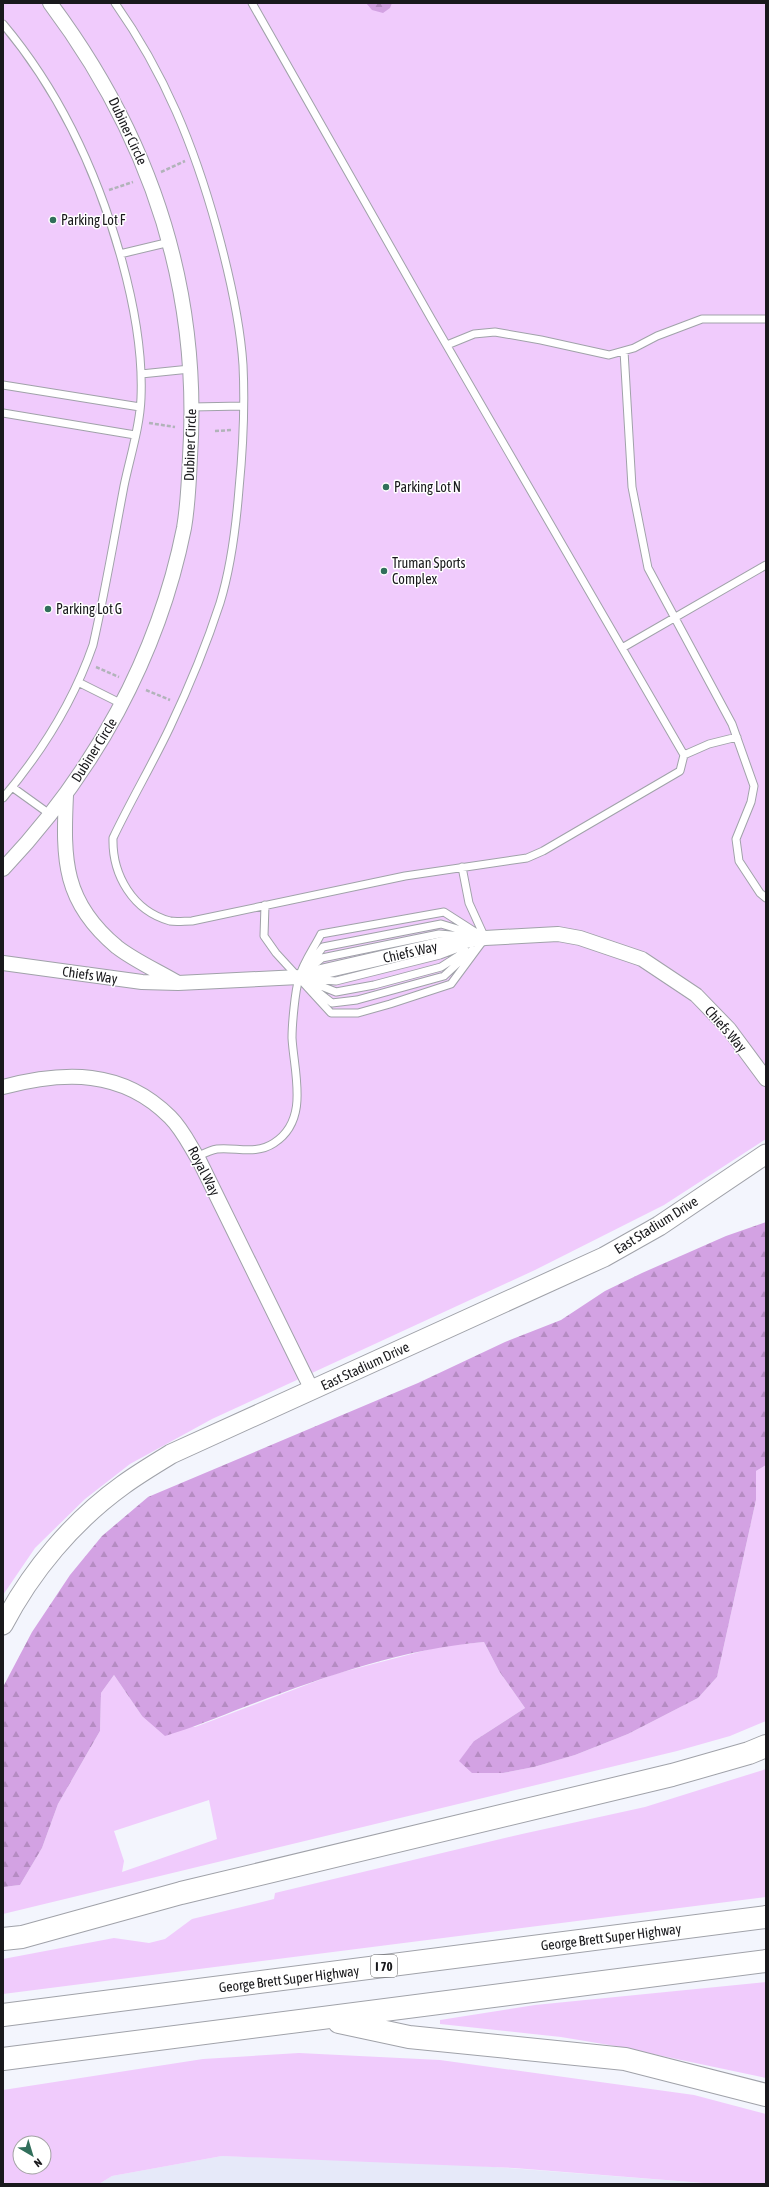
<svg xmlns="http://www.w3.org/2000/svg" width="769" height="2187" viewBox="0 0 769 2187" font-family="'Asap Condensed',sans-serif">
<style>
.built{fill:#e6e9f9}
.grass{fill:#f0cbfc;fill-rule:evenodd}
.forest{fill:url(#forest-firs)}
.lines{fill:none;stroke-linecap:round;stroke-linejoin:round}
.lane-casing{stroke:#a0a2a9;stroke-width:9}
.street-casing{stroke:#a0a2a9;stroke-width:16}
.secondary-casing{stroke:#a0a2a9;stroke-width:21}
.highway-casing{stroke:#a0a2a9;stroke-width:24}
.path{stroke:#b1b3b9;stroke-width:2.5;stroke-dasharray:4 2;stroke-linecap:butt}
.lane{stroke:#fff;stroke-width:7}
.street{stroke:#fff;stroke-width:14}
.secondary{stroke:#fff;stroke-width:19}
.highway{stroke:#fff;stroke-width:22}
.poi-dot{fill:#316f5b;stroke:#fff;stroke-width:1.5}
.labels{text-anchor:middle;stroke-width:3;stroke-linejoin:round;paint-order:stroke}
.shield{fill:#fff;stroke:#5e5e60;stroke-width:1}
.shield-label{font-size:13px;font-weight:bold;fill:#19191c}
.street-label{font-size:14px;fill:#19191c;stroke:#fff}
.poi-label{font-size:14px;fill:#19191c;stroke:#fff;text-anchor:start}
</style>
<defs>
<pattern id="forest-firs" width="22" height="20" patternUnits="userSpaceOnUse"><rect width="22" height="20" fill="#d3a2e3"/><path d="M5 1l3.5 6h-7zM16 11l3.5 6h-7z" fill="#b58bc2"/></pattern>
</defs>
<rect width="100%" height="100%" fill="#f3f5fd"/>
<path class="built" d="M222,2156L456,2164L716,2184H99L112,2176Z"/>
<path class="grass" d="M3,3H766V1139L664,1205L535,1270L212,1419L130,1464L85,1499L35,1548L3,1595Z
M766,1465V1721L730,1736L677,1751L3,1914V1887L20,1885L42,1848L58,1804L100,1731L101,1693L114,1675L142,1716L195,1727L335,1674L442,1646L484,1642L499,1671L525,1708L474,1741L473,1773H503L534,1767L575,1755L628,1734L698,1698L717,1677L756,1500V1471ZM209,1800L217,1839L122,1872L124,1861L114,1831Z
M766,1769V1897L3,1994V1959L114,1938L149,1943L165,1939L192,1919L274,1899L275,1893L522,1834L645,1807Z
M766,1982V2078L615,2046L561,2037L440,2024V2020L535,2005Z
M299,2053L440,2060L694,2095L766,2114V2184H716L514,2168L222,2156L112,2176L99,2184H3V2090L203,2059ZM20,2143H44V2167H20Z"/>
<path class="forest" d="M366,3H392L390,8L383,13L372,10Z
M766,1222V1465L756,1471V1500L717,1677L698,1698L628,1734L575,1755L534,1767L503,1773H472L459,1761L474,1741L525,1708L499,1671L484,1642C401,1649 321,1678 244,1707C218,1717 192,1728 165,1736L142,1716L114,1675L101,1693L100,1731L58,1804L42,1848L20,1885L3,1887V1687L32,1632L70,1575L102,1536L148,1497L418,1383L505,1342L561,1320L605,1291L642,1273L726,1236Z"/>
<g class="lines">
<g class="lane-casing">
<path id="lane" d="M115,3C165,74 194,146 217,229C229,273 240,319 243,365C245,406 243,448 239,489C236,527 231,567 220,603C206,646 189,687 170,727C152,765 131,800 113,838C112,875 133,911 170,921C176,922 185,921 192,921L405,876L527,858L543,851L680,771L684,755L432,320L252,3
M3,24C61,93 98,174 122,261C134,305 143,352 141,398C140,427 130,457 124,486C114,539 105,592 93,645C74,700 41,753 3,798
M120,254L170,242
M447,345L474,334L495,332L541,340L609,355L634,348L657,336L702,319H766
M624,351L632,487L648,568L732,724L754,786L751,802L736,839L739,861L760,893L766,898
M141,374L190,369
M3,385L140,407
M192,407L243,406
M3,413L135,435
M622,648L766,565
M78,682L122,704
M684,755L709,744L737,737
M12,787L51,815
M462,867L469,903L485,938
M265,905L264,936L276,953L331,1013H358L390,1004L451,984L485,938
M309,965L323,947L441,924L474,934
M310,968L322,958L439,934L463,936
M301,978L336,992L374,985L441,967L466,951
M311,979L336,981L440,955L464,946
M313,988L332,1003L357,1000L444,976L472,950
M197,1157C203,1154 210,1150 217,1149C236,1147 256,1155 274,1143C310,1120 294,1073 292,1038C292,1025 295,991 299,978C303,963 314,948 321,934L444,912L483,937"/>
</g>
<g class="street-casing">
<path id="street" d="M66,795C63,860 63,902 117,947C135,961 158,971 178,983
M3,869C93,774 158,658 184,528C188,505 189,481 190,457C201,288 151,138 50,3
M3,963L142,982L178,983L299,977L438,945L485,938L558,934L580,938L642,959L696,995L729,1029L766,1079
M3,1087C64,1071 122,1069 170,1117C183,1130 190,1146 199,1160L312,1390"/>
</g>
<g class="secondary-casing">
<path id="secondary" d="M3,1625C31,1571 73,1521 123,1485C138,1474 155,1464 171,1454L604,1257L659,1226L766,1154"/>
</g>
<g class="highway-casing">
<path id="highway" d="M3,1939L22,1937L181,1893L672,1775L749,1753L766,1746
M3,2015L766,1917
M339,2022L409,2037L625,2059L766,2095
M3,2059L766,1961"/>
</g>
<path class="path" d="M161,172L185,161
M109,190L133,182
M149,423L175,427
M215,431L232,430
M96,667L119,677
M146,690L170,700"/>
<use href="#lane" class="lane"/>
<use href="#street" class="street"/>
<use href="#secondary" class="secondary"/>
<use href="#highway" class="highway"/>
</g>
<g class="poi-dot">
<circle cx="53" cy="220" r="4"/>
<circle cx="386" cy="487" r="4"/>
<circle cx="384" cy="571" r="4"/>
<circle cx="48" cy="609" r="4"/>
</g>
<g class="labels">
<rect class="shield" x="371" y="1955" width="26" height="22" rx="3"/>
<g class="shield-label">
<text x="384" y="1971">I 70</text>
</g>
<g class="street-label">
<text transform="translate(128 131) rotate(65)" y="5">Dubiner Circle</text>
<text transform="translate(190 445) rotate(-88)" y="5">Dubiner Circle</text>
<text transform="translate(94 750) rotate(-58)" y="5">Dubiner Circle</text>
<text transform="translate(410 952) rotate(-13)" y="5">Chiefs Way</text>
<text transform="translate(90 975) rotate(8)" y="5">Chiefs Way</text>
<text transform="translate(726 1029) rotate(49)" y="5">Chiefs Way</text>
<text transform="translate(204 1171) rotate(63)" y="5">Royal Way</text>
<text transform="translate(656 1225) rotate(-32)" y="5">East Stadium Drive</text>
<text transform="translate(365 1366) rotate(-25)" y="5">East Stadium Drive</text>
<text transform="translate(611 1937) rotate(-7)" y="5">George Brett Super Highway</text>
<text transform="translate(289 1979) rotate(-7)" y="5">George Brett Super Highway</text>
</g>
<g class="poi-label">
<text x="61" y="225">Parking Lot F</text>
<text x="394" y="492">Parking Lot N</text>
<text x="392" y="568">Truman Sports<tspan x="392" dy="16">Complex</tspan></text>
<text x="56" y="614">Parking Lot G</text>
</g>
</g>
<rect width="769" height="2187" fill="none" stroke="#19191c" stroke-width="8"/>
<g transform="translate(32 2155) rotate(142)"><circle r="19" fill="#ffffff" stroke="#a3a3a4"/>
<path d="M0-3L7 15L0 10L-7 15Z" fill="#316f5b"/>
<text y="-6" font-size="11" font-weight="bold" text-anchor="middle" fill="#19191c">N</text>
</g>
</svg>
